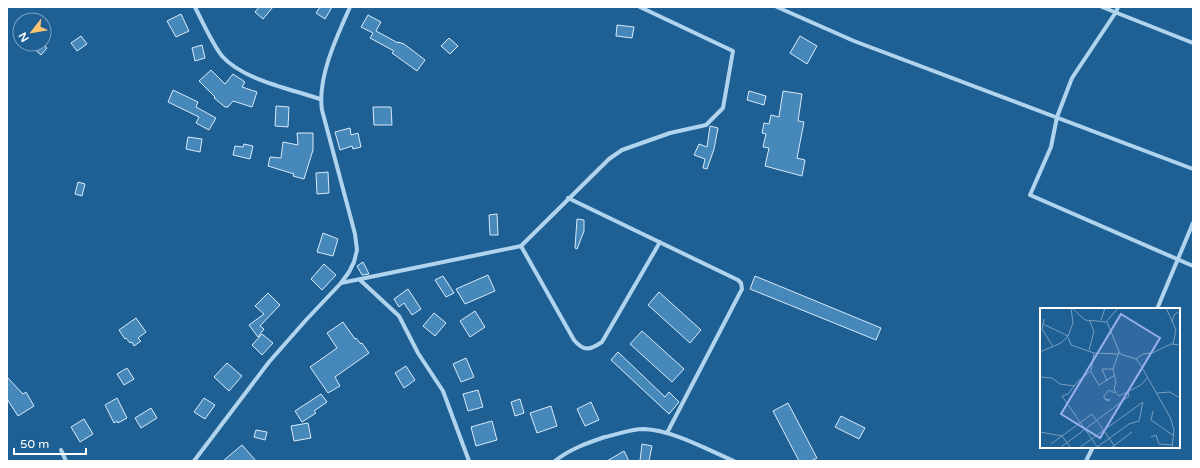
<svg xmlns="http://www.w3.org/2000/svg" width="1200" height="468" viewBox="0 0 1200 468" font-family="'Varela Round',sans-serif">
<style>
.building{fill:#4788bb;stroke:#d7ebfa}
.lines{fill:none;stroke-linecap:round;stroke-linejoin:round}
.street{stroke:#b1d4ee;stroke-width:4}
.inset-road{fill:none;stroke:#789fbf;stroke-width:1}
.view{fill:#99afed;fill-opacity:0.15;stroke:#99afed;stroke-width:2}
.inset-edge{fill:none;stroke:#fff;stroke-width:2}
</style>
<rect width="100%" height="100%" fill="#1e5f94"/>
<path class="building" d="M259,7H273L263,19L255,12Z
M320,7H332L325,19L316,13Z
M181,14L189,31L176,37L167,21Z
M368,15L381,22L376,31L398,43V42L404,44L425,60L417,71L392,53L394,51L370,38L373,33L361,27Z
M617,25L634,27L632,38L616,36Z
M81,36L87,44L77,51L71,43Z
M800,36L817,46L807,64L790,53Z
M449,38L458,46L450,54L441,46Z
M29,44H43L47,48L41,55Z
M202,45L205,58L195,61L192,48Z
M211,70L225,84L233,74L245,82L242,87L257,92L252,107L233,101L228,107H225L214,98L215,97L199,81Z
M173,90L198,102L196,107L216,118L209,130L196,123L199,117L168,102Z
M749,91L766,96L764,105L747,100Z
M783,91L802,94L798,121L804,122L797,158L805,160L802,176L765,166L769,148L763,147L766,134L762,133L764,123L769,124L771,115L779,117Z
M276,106L289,107L288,127L275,126Z
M373,107H391L392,125H374Z
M710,126L718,128L714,149L707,169L703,168L705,159L694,155L699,144L707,147Z
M350,128L351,135L358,133L361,147L353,149L352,146L340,150L335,132Z
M297,133H313V150L304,179L293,176L294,174L268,166L270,157L281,158L283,142L298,145Z
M188,137L202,139L200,152L186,149Z
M244,144L253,146L250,159L233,155L235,146L243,147Z
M328,172L329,193L317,194L316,173Z
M78,182L85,184L82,196L75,194Z
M497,214L498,235H490L489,215Z
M577,219L584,220V231L577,249L575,248Z
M323,233L338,239L333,256L317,252Z
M363,262L369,274L362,275L357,266Z
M324,264L336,275L322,290L311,279Z
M488,275L495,291L465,304L456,289Z
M443,276L454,293L446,297L435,280Z
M755,276L881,328L876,340L750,289Z
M408,289L421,309L412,315L404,303L399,307L394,299Z
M659,292L701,330L690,343L648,305Z
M268,293L280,305L260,326L264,329L258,337L249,325L264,314L255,306Z
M475,311L485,327L470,337L460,321Z
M434,313L446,323L435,336L423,326Z
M136,318L146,332L138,338L141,341L134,346L132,342L130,343L126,338L125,339L119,330Z
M343,322L355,339L356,338L361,344L362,343L369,353L335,377L340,386L328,393L310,367L337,348L327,333Z
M642,331L684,369L672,382L630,344Z
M262,334L273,343L262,355L252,345Z
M618,352L665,397L669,392L679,402L669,414L611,360Z
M466,358L474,377L461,382L453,364Z
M227,363L242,376L229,391L214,377Z
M406,366L415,380L404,388L395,373Z
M127,368L134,379L124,385L117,374Z
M7,377L23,394L26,392L34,406L18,416L7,399Z
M478,390L483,407L468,411L463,394Z
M321,394L327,402L314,411L316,413L302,422L295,411Z
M117,398L127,418L118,423L117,421L114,423L105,405Z
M204,398L215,405L205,419L194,412Z
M520,399L524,413L515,416L511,402Z
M591,402L599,420L585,426L577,409Z
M788,403L817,458L811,461H799L773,411Z
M551,406L557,426L537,433L530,413Z
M151,408L157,418L141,428L135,418Z
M841,416L865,428L859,439L835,427Z
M84,419L93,434L80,442L71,427Z
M492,421L497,440L476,446L471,427Z
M308,423L311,438L294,441L291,426Z
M256,430L267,432L265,440L254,437Z
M642,444L652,446L649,461H640Z
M242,445L256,461H223Z
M624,451L629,461H607Z"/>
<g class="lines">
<path class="street" d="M195,7C202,21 213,45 222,56C243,80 291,89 320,99
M777,7L854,41L1193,169
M1102,7L1193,43
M1118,7L1116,12L1072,78L1057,117L1051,147L1030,195L1193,266
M568,198L738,280L741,283L742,289L667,433
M521,246L574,340C584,352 590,350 602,342L660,242
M359,279L399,316L418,353L443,391L469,461
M341,283L521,246L609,159L622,150L670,133L706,125L723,108L733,51L640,7
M1157,309L1193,223
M61,450L66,461
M194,461L269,362L306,320L341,283L349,272L354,262L357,250L355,234L322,110C317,78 337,36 350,7
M555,461C570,449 587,443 605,437C618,434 631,429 644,429C672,430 708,450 734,461
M1086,461L1093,447"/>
</g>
<g transform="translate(1040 308)">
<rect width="140" height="140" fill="#1e5f94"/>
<path class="inset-road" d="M32,0L45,12L67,14L80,46L96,51L100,56L130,109L134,122L132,140M126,0L136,22L133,36M4,11L2,21L13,39M61,12L65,0M66,14L78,0M132,14L134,7L140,3M3,16L28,28M28,29L31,37L54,45L79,46M49,42L54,24L50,13M0,44L21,35L28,28L33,15L31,0M79,44L73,61L76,74L74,82L79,88L101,77L108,69M54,45L51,63L38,73L28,86L22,88L58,140M96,51L103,46L112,45L131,36L140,37M51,64L59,77L75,67M0,69L12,70L20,76L35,78M67,73L62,61H73M117,85L130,84L140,90M65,91L70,92L68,93L64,90V88L69,82L75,85M113,103L111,112L134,128M0,124L22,128L31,140M111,129L116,127L119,136L132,137M11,136L52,106L76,140M20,140L89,88L88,83M39,140L103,94L99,113L89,116L56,140M71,140L92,124"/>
<path class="view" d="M81,6L120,30L60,130L21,106Z"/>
<rect width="140" height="140" class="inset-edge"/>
</g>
<rect width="1200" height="468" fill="none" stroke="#ffffff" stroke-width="16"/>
<g transform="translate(32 32) rotate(239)"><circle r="19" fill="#1e5f94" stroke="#789fbf"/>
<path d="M0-3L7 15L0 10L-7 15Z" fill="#fdc471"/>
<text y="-6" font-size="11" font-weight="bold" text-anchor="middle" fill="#ffffff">N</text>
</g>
<path d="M14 448v6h72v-6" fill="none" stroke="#ffffff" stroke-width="2"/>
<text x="20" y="448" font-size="12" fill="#ffffff" stroke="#1e5f94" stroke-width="3" paint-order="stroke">50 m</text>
</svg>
